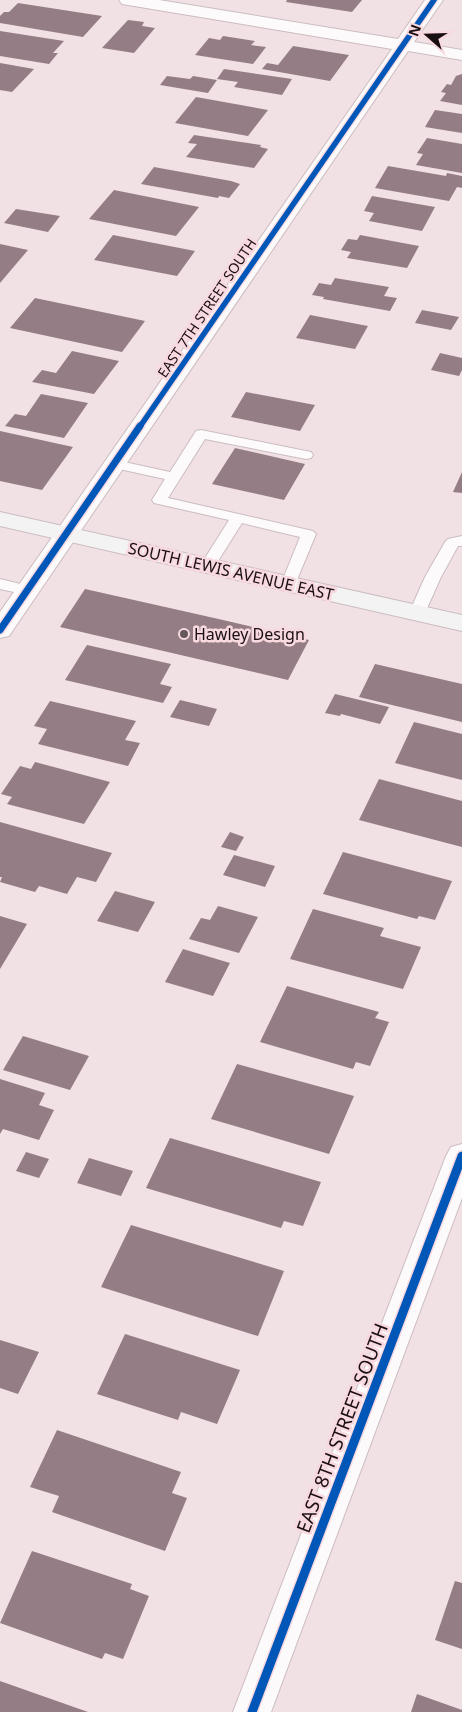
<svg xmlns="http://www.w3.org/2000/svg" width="462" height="1712" viewBox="0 0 462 1712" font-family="'Noto Sans',sans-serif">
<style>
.building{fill:#947d84}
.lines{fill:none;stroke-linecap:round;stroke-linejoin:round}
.lane-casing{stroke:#cbbdc0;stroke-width:2}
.street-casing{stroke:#cbbdc0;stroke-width:2}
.secondary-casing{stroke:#cbbdc0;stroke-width:2}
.lane{fill:#fdfafb;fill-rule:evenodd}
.street{fill:#fdfafb;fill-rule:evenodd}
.secondary{fill:#f3f3f4;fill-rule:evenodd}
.cycleway-far2-casing{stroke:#f8d9e0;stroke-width:8}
.cycleway-far1-casing{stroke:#f8d9e0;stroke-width:10}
.cycleway-casing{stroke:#f8d9e0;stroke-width:12}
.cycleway-far2{stroke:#0057b8;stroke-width:5.5}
.cycleway-far1{stroke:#0057b8;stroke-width:7}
.cycleway{stroke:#0057b8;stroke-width:9}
.poi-dot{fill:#65585c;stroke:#f8d9e0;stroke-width:2}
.labels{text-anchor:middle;stroke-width:5;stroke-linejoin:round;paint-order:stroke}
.far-street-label{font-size:14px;fill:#190f12;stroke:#f8d9e0}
.street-label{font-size:16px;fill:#190f12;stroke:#f8d9e0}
.poi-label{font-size:16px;fill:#190f12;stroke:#f8d9e0;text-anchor:start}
.near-street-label{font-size:19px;fill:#190f12;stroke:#f8d9e0}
</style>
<rect width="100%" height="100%" fill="#f1e0e4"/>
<path class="building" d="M287,0H362L352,12L286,2Z
M18,3L102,16L83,37L0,23V16L4,12H9Z
M128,20L144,22L142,26L155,28L134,53L102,48Z
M0,31L64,41L53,53H58L49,64L0,56Z
M223,36L255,41L251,45L266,47L253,64L195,55L209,38L220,40Z
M293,46L349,55L330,81L262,69L267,63L278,65Z
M0,63L34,69L12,92L0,90Z
M224,69L292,79L282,95L234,87L238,82L217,79Z
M462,74V105L440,101L446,93L441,92L447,84L451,85L456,76Z
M167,76L190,79L193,76L217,80L208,93L160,85Z
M196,97L268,110L248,136L175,123Z
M435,110L462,114V133L425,127Z
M194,135L261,145L260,147L268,149L254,168L186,157L197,144L188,143Z
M427,138L462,144V173L416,165L423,154L417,153Z
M388,166L446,176L447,173L462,176V188L457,187L449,201L375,188Z
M154,167L231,181L240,184L229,198L219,196L218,198L141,184Z
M114,190L199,207L176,236L89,219Z
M372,196L435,207L422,231L369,221L374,213L364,211Z
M16,209L60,216L48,232L4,223Z
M113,235L195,251L177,276L94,260Z
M360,235L419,246L407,268L347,258L351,252L341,250L348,239L357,240Z
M0,244L28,250L0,283Z
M335,278L389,287L384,296L397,298L390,311L323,299L324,297L312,295L319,283L331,285Z
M35,298L145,321L122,352L10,328Z
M422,310L459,317L451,330L415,323Z
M310,315L368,326L355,349L296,338Z
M72,351L119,361L94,394L32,382L42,370L56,373Z
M440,353L462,358V370L459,376L431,370Z
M246,392L315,405L300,431L231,417Z
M41,394L88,403L64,438L5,426L15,414L26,416Z
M0,431L73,447L42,490L0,481Z
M235,448L305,464L284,500L212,484Z
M462,472V493L453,492Z
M85,589L223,620L309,640L288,680L60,627Z
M87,645L171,664L160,684L172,687L163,703L65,680Z
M375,664L462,684V722L359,697Z
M335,694L389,707L380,724L341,714L340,716L325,713Z
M180,700L217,709L209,726L170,717Z
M50,701L136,721L125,740L140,743L128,766L38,744L47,729L34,726Z
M414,722L462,734V780L395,763Z
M35,762L110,782L84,824L7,804L12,797L1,794L20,766L31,769Z
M379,779L462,801V847L359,820Z
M0,822L112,853L96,882L77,877L67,894L39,886L35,892L0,882L2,877H0Z
M230,832L244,837L236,851L221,847Z
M343,852L452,881L435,920L419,916L417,919L323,894Z
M234,855L275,866L265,887L223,875Z
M115,891L155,902L138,932L97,921Z
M218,906L258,917L239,953L189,939L201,918L210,920Z
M313,909L384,928L380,936L421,947L403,989L290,959Z
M0,916L27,924L0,969Z
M183,949L230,963L213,996L165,982Z
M287,986L379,1012L375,1018L389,1022L370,1066L356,1062L353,1069L260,1042Z
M23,1036L89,1056L70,1090L3,1070Z
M237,1064L354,1096L329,1154L211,1119Z
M0,1079L45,1093L39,1105L54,1110L39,1140L3,1129L0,1134Z
M170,1138L321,1182L303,1226L284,1221L281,1228L146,1188Z
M26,1152L49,1159L39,1178L16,1171Z
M89,1158L133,1171L121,1196L77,1183Z
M131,1225L284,1271L258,1336L101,1287Z
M125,1334L240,1370L217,1424L181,1412L178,1420L97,1394Z
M0,1340L39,1352L18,1394L0,1388Z
M57,1430L181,1472L172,1493L187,1498L165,1551L52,1512L59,1496L30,1487Z
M32,1551L132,1584L130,1589L149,1596L123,1659L105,1653L102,1659L0,1623Z
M455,1581L462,1583V1649L435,1640Z
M0,1681L88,1712H0Z
M417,1694L462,1710V1712H411Z"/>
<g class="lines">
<g class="lane-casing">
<path id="lane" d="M201,430L311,452L313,455L311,458L306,459L205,439L168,498L313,531L316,534L294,587H284L281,584L300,537L242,523L213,569H203L200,566L229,520L154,503L152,500L165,479L110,467L108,464L110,461L115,460L170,472L196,431Z
M462,536V546H458L441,577L425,613L423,616H411L409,613L425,577L445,542L448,539Z
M0,579L33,587L36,590L33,593L28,595L0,589Z"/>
</g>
<g class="street-casing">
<path id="street" d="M119,0H159L398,39L425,0H443L414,42L462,50V60L408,51L9,636L0,638V612L392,49L122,4Z
M462,1144V1198L271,1712H233L446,1156L451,1147Z"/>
</g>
<g class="secondary-casing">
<path id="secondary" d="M0,512L462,615V631L0,526Z"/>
</g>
<use href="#lane" class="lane"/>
<use href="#street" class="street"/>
<use href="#secondary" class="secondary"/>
<g class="cycleway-far2-casing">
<path id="cycleway-far2" d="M139,428L434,0"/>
</g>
<g class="cycleway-far1-casing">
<path id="cycleway-far1" d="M0,630L140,426"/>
</g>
<g class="cycleway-casing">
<path id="cycleway" d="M252,1712L462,1156"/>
</g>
<use href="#cycleway-far2" class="cycleway-far2"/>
<use href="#cycleway-far1" class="cycleway-far1"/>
<use href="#cycleway" class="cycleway"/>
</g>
<circle class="poi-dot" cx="184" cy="634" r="5"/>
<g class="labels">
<g class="far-street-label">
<text transform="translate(207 308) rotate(-56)" y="5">EAST 7TH STREET SOUTH</text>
</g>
<g class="street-label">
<text transform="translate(231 571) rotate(13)" y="6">SOUTH LEWIS AVENUE EAST</text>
</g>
<g class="poi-label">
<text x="194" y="640">Hawley Design</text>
</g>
<g class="near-street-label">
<text transform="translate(342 1428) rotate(-69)" y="7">EAST 8TH STREET SOUTH</text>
</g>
</g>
<g transform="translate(427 35) rotate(290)" stroke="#f8d9e0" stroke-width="4" paint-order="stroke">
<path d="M0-4L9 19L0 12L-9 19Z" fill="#190f12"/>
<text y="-8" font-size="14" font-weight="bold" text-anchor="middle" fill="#190f12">N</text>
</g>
</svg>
